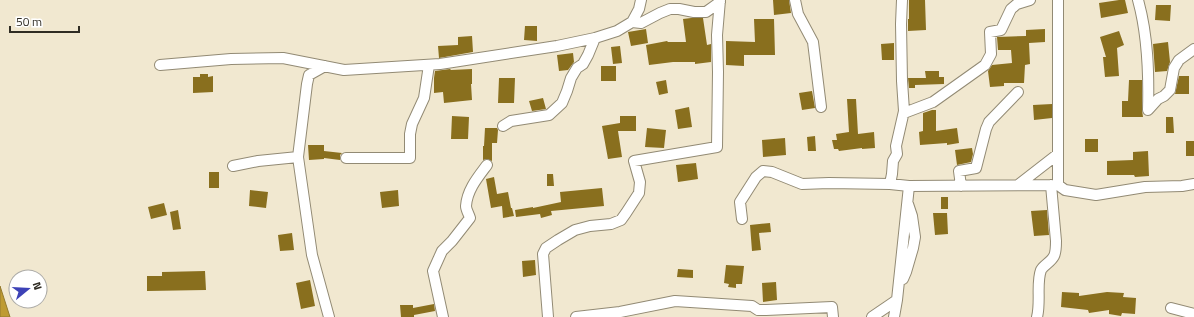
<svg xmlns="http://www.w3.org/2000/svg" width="1194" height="317" viewBox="0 0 1194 317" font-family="'Titillium Web',sans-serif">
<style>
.water{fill:#be9b32;stroke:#937a2e}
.building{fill:#896f1e}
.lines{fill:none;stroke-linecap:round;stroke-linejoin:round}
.street-casing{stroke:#928a74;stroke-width:12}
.street{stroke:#fff;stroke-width:10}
</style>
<rect width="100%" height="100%" fill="#f1e8d0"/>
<path class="water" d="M0,286L10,317H0Z"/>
<path class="building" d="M773,0H789L791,13L774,15Z
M909,0H925L926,30L908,31V19H909Z
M1119,0H1125L1128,13L1101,18L1099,3Z
M1156,5H1171L1170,21L1155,20Z
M691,18H703L707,45L711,44V62L695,64V62H673L649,65L646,45L667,41L668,42H686L683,19Z
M754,19H774L775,55H744V66L726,65V41L755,42Z
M525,26H537V41L524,40Z
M646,29L648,43L631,46L628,32Z
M1045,29V42L1029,43L1030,64L1025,65L1024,83H1004V86L990,87L988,71L992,65L1012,63L1011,50H998L997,37L1026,36V30Z
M1119,31L1124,45L1117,48L1119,76L1105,77L1103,57H1106L1100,37Z
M472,36L473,52L439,58L438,46L458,45V37Z
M1168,42L1170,62L1167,71L1155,72L1153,44Z
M894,43V60H882L881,44Z
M620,46L622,63L613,64L611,47Z
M573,53L574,62L568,70L559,71L557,55Z
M601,66H616V81H601Z
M450,69L451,70L472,69V84H471L472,100L444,103L443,92L434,93V78L435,71Z
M925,71H939V77H944V84L915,85V88H909L908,78H926Z
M200,74H208V77L213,76V92L193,93V77H200Z
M1179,76H1189V94H1175Z
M499,78H515L514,103H498Z
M666,80L668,93L659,95L656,82Z
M1129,80H1142V110L1143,117H1122V101H1128Z
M812,91L815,108L802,110L799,93Z
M543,98L546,109L532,111L529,101Z
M847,99H856L858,134L874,132L875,148L862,149V148L839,151L838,149H834L832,140H837L836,134L849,132Z
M1052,104V118L1034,120L1033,105Z
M689,107L692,127L678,129L675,110Z
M932,110H936V131L957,128L959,143L947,145V143L920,145L919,132L923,131V113Z
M452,116L469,117L468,139H451Z
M620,116H636V131H618L622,157L608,159L602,126L620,123Z
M1166,117H1173L1174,133H1166Z
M485,128H497L498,130L497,143H492V161L487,159L483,160V146H484Z
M647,128L666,130L664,148L645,147Z
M815,136L816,151H808L807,137Z
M785,138L786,155L763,157L762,140Z
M1085,139H1098V152H1085Z
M1186,141H1194V156H1186Z
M308,145H324V151L342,153L340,155V160L324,158V159L309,160Z
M972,148L973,154L971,162L957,165L955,150Z
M1148,151L1149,176L1135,177L1134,175H1107V161L1133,160V152Z
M696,163L698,179L678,182L676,165Z
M209,172H219V188H209Z
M547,174H553L554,186H547Z
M494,177L497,194L508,192L511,208H512L514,216L503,218L502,206L491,208L486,179Z
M602,188L604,206L551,211L552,215L541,218L540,214L516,217L515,210L533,207V208L561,202L560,192Z
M250,190L268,192L266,208L249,206Z
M398,190L399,206L382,208L380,192Z
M941,197H948V209H941Z
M164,203L167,215L151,219L148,207Z
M178,210L181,229L173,230L170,212Z
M1047,210L1049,235L1034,236L1031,211Z
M933,213H947L948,234L935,235Z
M770,223L771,232L759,233L761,250L752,251L750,225Z
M292,233L294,250L280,251L278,235Z
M535,260L536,275L523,277L522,261Z
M726,265L744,266L742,284H736V288L728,287L729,284L724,283Z
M678,269L693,270V278L677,277Z
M205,271L206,290L147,291V276H162V272Z
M310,280L315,306L301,309L296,283Z
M776,282L777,300L763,302L762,283Z
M1062,292L1079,293V296L1107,292L1124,293L1123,297L1136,298L1135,314L1122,313L1121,316L1109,314V310L1089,313L1088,310L1061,307Z
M434,304L435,311L414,315V317H401L400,305H413V308Z"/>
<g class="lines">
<g class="street-casing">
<path id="street" d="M795,0L798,14L813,42L821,107
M902,0L901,24L902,81L904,111L896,146L897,154L893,161L892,174L890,184L909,186
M1138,0C1148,36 1149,73 1148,110L1158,99L1164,96L1170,90L1174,68L1179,60L1194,49
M632,22L641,23L660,13L670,9H679L694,12H706L720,2
M160,65L231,59L283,58L344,70L440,64L557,46L595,38L617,31L632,22L639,9L641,0
M325,66L309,75L307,84L298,157L312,255L329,317
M904,113L933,102L985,65L991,54L990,32L1001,30L1011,9L1017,4L1030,0
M503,126L511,121L549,115L562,103L567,91L571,78L577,68L583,64L588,55L595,38
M346,158H410V134L412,124L424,98L429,65
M233,166L258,161L298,157
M1018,185L1058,154
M1058,185L1065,190L1096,195L1145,187L1182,186L1194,184
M961,186L959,171L976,168L986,129L989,122L1018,92
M742,219L740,202L756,177L763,171L772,172L802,184L829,183L890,184
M903,279L906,272L913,248L915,237L912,216L908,204
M1171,308L1194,314
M443,317L433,271L442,251L452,241L470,218C469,214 466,210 466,206C467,190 478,177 487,165
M548,317L543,254L546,248L558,240L575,230L590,226L611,224L621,220L626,213L639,193L640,182L634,161L717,147L718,72L717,35L720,0
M576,317L620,312L675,301L752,306L758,310H766L832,307L833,317
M872,317L897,300L909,186L1058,185V0
M894,317L897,300
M1037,317C1041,302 1036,283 1041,270C1044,265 1051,262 1054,256C1056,252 1056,246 1056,241L1051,185"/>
</g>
<use href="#street" class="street"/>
</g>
<g transform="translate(28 289) rotate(72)"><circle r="19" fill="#ffffff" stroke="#acaba7"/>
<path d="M0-3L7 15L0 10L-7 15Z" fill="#3d42b7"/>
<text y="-6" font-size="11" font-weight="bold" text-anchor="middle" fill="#2f2c23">N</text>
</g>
<path d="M10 26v6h69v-6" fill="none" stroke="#2f2c23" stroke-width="2"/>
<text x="16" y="26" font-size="12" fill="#2f2c23" stroke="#ffffff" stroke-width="3" paint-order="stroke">50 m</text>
</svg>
